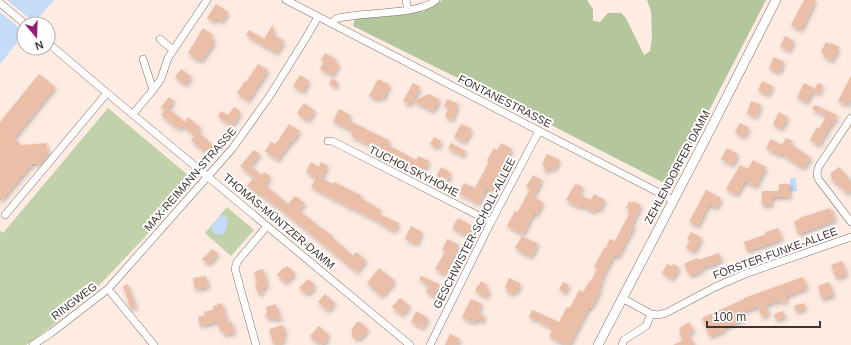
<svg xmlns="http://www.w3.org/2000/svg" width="851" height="345" viewBox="0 0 851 345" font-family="Arial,sans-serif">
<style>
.green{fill:#c1d2aa}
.forest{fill:#b4c69c}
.water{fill:#c4dbf9}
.pier{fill:#feece3}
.building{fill:#ebbea7;filter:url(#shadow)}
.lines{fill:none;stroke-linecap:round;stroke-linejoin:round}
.minor-casing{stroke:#826e64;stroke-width:8}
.major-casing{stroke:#826e64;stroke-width:10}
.minor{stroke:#fff;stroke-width:7}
.major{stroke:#fff;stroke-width:9}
.labels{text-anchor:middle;stroke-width:4;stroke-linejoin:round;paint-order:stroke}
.street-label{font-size:11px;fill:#3e3531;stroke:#fff}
</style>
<defs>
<filter id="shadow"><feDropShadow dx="1.5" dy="2.5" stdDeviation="2" flood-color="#0004"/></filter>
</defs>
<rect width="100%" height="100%" fill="#feece3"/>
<path class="green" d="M108,108L195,181L162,219L88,297L43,333L26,345H0V231L3,233Z
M227,207L254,230L231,256L205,233Z"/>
<path class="forest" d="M442,0H587L593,9V21L600,22L608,13H621L626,18L644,55L650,51L652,38L651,11L647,0H766L670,186L518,108L353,26L355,19L422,12L438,4Z"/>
<path class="water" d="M2,0H54L33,24H24V34L0,64V2Z
M790,178H796L797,191H790Z
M222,215H224L228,219L227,226L224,235L216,234L211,231C212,224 216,219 222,215Z"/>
<path class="pier" d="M0,0H7L36,24H24V32L0,12Z"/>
<path class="building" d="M804,0H816L801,30L791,25Z
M216,4L228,12L222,22L216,18L214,22L207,18Z
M273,24L274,35L284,41L277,53L246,35L249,30L264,39Z
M203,28L213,35L211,38L215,41L202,60L200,59L199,61L188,53Z
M785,36L794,41L789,51L780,46Z
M826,42L830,44L831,43L839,47L832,61L823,56L825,54L821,52Z
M325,53L336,59L335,61L339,64L333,75L320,69L324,61L321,60Z
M774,57L784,62L779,73L769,68Z
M258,64L268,70L248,101L237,93L245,81L246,82Z
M181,69L191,76L186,85L175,77Z
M39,74L55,87L14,138L21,145L47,143L48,156L42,163L32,164L0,202V122Z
M300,75L309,81L303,92L293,86Z
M851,76V98L847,105L838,101Z
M332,78L338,82L336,87L329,84Z
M378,79L390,85L383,99L379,97L378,100L369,96Z
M762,81L773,86L768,95L758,90Z
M413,83L420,87L410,105L403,101Z
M804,83L814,88L807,102L797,97Z
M818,83L823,85L819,94L813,91Z
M429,94L440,100L433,111L413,101Z
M169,97L174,101L168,108L185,122L188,117L201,128L198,132L215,147L209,155L191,140L196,134L195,136L182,125L179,129L161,115L165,111L161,107Z
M447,99L458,104L455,111H456L452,120L445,116L449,108L444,106Z
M751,101L761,105L756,117L747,113Z
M304,103L315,111L308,121L297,113Z
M815,105L837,115L833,124H831L819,145L810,140L817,127L819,129L826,116L812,109Z
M234,107L240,111L239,113L240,114L233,124L232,123L230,125L218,116L221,111L228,115Z
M339,109L350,115L348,120L390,141L388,145L416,160L418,156L429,161L422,174L370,149L372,146L351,136L353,131L333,121Z
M779,112L788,117L781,129L773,124Z
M740,123L749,128L744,137L735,132Z
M289,124L300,131L292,142L291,141L278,160L265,151L271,142L275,144L278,141Z
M461,124L472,129L465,142L454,137Z
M434,137L441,141L438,148L430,144Z
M786,138L793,141L791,144L811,158L803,168L781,153L780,156L766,148L771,139L782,145Z
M451,143L466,151L463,156L448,148Z
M501,143L512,149L500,172L503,174L501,176L503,177L499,185L497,184L494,191L487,188L479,203L478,202L477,203L459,193L464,183L475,188L489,162L487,161L494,148L497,150Z
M727,148L738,154L733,165L721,159Z
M254,150L260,154L250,166L262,175L264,172L270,176L268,179L269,180L265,185L288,204L295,196L305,203L299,210L322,229V228L333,236L332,237L353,256L356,252L366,260L357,272L276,205L275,206L259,193L258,194L247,186L254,177L240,166Z
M547,154L560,160L554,170L550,168L545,173V166L542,164Z
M753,160L766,167L756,187L745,181L737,195L726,189L740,165L748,169Z
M311,162L319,167L321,162L328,166L321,178L333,184L334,182L362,196L361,198L381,210L379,214L399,223L395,231L384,226L385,225L355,209V210L338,201L311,187L316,178L306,172Z
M441,167L451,173L444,186L434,181Z
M839,167L851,181V191L847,194L840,185L839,186L831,178L832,177L830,174Z
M533,175L542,180L533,197L543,202L537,214L534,213L523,234L507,226L515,211L518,212L530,189L526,187Z
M575,184L576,185L577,184L583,187L579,194L591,200L594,194L605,200L600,210L596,208L594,212L580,205L579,207L566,200Z
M779,184H790V197H772V205H762V191H779Z
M706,190L721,198L717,208L709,204L698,226L689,222Z
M629,201L632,203L633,201L641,205L632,224L634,226L618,257L614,255L601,280L603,281L599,288L601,289L591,308H589L574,335H575L569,345H566L549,336L553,328L541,323L542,322L529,317L532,310L559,322L567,307L570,308L579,290L583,292L590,280L591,281L597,269L594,267L604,248L605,249L610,239L615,241L630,212L628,211L629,209L626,208Z
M830,208L831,211L833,210L835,220L798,234L794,221L800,219L799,218Z
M458,218L473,226L467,236L452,228Z
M411,226L422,232L417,244L405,239Z
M778,228L782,239L747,251L744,242L766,234L765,232Z
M691,232L702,238L694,252L686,248L690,240L687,239Z
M522,236L538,244L531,257L515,248Z
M447,239L459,245L449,265L453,267L448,276L435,269L445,252L442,250Z
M212,249L218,254L209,264L202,259Z
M719,253L722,261L701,268L703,270L690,276L684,264L697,258L698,260Z
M842,261L847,274L836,278L831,265Z
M667,264L671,266L673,264L679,267L673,279L662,273Z
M287,266L295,273L286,283L277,275L284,267L285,268Z
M379,268L395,281L382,296L367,283Z
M263,269L268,286L262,288L264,292L258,294L255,284L257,283L254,272Z
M206,276L208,287L195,289L193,278Z
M421,276L439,284L434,296L426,292L429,286L419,279Z
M803,277L807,288L786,296L787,301L782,303L781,300L765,305L769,314L762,317L758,306L742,312L745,319L724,328L725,330L710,337L702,318L744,299V298Z
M509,278L521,284L516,293L513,291L512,294L506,291L508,288L505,287Z
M308,279L315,285L313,287L314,288L310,293L309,292L307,294L299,288Z
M481,281L487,285L486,288L490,290L486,297L475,291L478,285H479Z
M563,282L569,285L565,293L559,289Z
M829,282L834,295L822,299L818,286Z
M128,284L136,307L131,309L123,286Z
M325,294L335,303L328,311L318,302Z
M400,298L410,306L402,315L392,307Z
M471,299L482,304L479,310L480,311L479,313L485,316L482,322L476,319L474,323L462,317Z
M222,303L228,323L232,322L235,332L224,335L223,330L220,331L218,321L200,326L198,317L205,315L204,312L214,309L213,306Z
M804,303L806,308L796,312L794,306Z
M276,304L281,320L265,317L267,313L266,307Z
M416,311L428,318L423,328L411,322Z
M783,311L785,317L776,320L774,314Z
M357,322H360L368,329L362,337L356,339L352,336V329Z
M689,322L694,331L688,334L695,345H673L683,340L679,333L681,331L679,328Z
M283,325L286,333H283L285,339L281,341L282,345H275L274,343H273L269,329Z
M319,326L329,335L326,338L328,339L322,345L317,341L316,342L310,336Z
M450,334L460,339L457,345H445Z"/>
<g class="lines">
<g class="minor-casing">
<path id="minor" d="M286,0L673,200
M406,0L408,10
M0,3L25,24
M332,23C333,22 334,20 336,19C340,17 347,17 351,16C372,12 421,14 436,0
M160,39L173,50
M48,43L107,93L410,345
M143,59L153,90
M133,114L153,90L161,79L168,58L207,0
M851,118L819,166C817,172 816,175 819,180L851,222
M328,141H332L342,146L491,222
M5,215L107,93
M108,289L154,345
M622,298L651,314L658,315L666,313L715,287L745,274L851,237
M33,345L51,333L108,289L232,149L269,97L304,41L318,17
M256,345L235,269L237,262L267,226
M430,345L491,222L539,131
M622,345L624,340L646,326L651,314"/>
</g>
<g class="major-casing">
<path id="major" d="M598,345L708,134L776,0"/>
</g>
<use href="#minor" class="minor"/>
<use href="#major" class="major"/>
</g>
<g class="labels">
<g class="street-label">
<text transform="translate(505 101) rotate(27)" y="4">FONTANESTRASSE</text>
<text transform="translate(677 167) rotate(-62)" y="4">ZEHLENDORFER DAMM</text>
<text transform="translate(414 171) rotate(27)" y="4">TUCHOLSKYHÖHE</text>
<text transform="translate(190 179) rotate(-49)" y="4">MAX-REIMANN-STRASSE</text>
<text transform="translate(279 221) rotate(40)" y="4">THOMAS-MÜNTZER-DAMM</text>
<text transform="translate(474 233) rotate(-63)" y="4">GESCHWISTER-SCHOLL-ALLEE</text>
<text transform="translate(775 253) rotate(-20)" y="4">FÖRSTER-FUNKE-ALLEE</text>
<text transform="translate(74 301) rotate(-37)" y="4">RINGWEG</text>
</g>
</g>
<g transform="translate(36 36) rotate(161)"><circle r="19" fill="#ffffff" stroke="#b2aead"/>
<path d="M0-3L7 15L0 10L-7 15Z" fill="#931c79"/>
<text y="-6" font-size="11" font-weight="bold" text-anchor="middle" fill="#3e3531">N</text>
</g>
<path d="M707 321v6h113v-6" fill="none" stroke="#3e3531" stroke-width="2"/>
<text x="713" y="321" font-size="12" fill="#3e3531" stroke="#ffffff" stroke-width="3" paint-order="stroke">100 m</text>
</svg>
